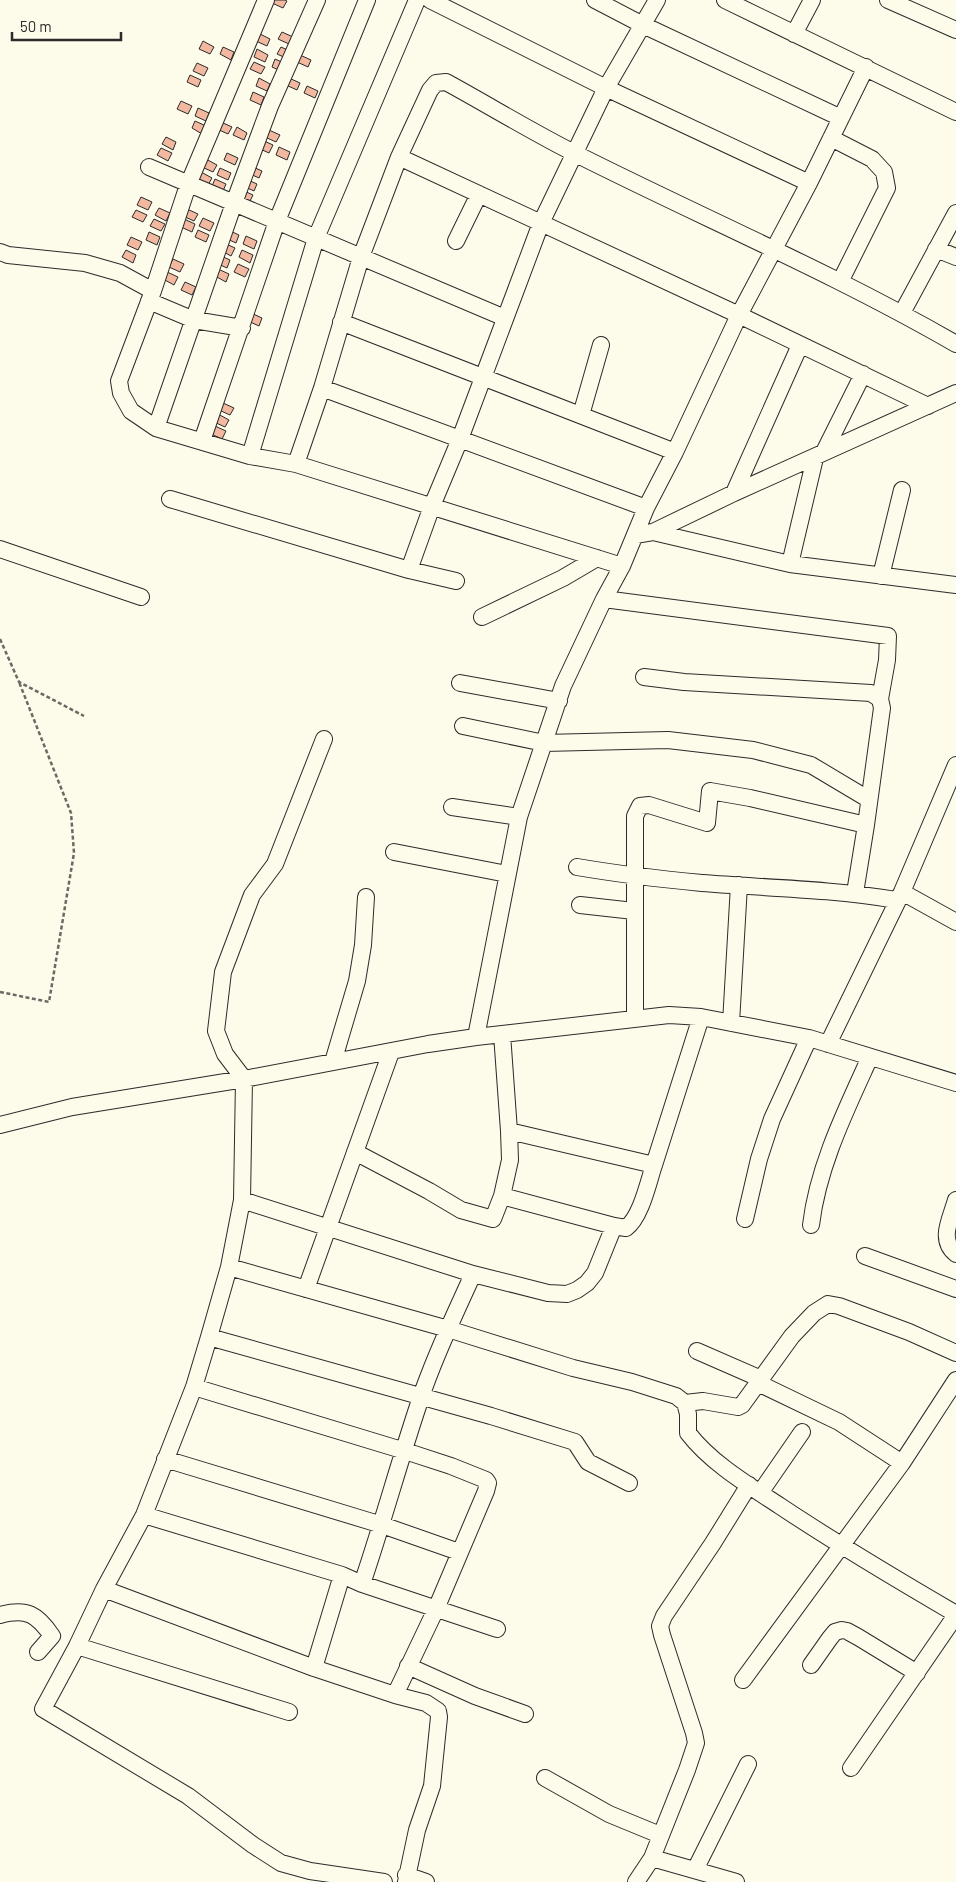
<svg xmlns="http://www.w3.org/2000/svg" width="956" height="1882" viewBox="0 0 956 1882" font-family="Barlow,sans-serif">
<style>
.building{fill:#f2b8a0;stroke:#2b2b2b}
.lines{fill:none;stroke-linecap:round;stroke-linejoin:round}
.minor-casing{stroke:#2b2b2b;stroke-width:18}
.path{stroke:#6a6964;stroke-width:2.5;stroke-dasharray:4 2.5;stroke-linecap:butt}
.minor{stroke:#fdfbea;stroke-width:16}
</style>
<rect width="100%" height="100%" fill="#fdfbea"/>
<path class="building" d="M274,0H285L287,1L283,8L272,3Z
M282,32L293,37L289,44L278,39Z
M260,34L270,39L267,46L256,41Z
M203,41L214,47L210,54L199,49Z
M223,47L234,52L231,60L220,54Z
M281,47L292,52L288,59L277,54Z
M257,49L268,55L265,62L254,57Z
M300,55L311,60L308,67L297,62Z
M275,59L286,64L283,72L272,67Z
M254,62L265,67L261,74L250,69Z
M197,63L208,68L204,76L193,71Z
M190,75L201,80L198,87L187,82Z
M259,78L270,84L267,91L256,86Z
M289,78L300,83L297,90L286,85Z
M307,86L318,91L315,98L304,93Z
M253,92L264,97L261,105L250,100Z
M181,101L192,106L188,114L177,109Z
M198,108L209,113L206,121L195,116Z
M195,121L206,126L202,134L192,128Z
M221,122L232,127L228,134L217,129Z
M237,127L247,133L244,140L233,135Z
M269,130L280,135L276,142L265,137Z
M166,137L176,142L173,150L162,144Z
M262,140L273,145L269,153L258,148Z
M279,147L290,152L287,160L276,155Z
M161,148L172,153L168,161L157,155Z
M227,153L238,158L235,165L224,160Z
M206,159L217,165L213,172L202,167Z
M251,166L262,171L259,178L248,173Z
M220,168L231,173L228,180L217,175Z
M201,172L212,178L208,185L197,180Z
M215,179L226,184L223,191L212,186Z
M246,179L257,184L254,191L243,186Z
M242,190L253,195L249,203L238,198Z
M141,197L152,202L148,210L137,205Z
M159,208L170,213L166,221L155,215Z
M187,209L198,214L194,221L183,216Z
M136,210L147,215L143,222L132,217Z
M203,218L214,223L210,231L199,226Z
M154,219L165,224L161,231L150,226Z
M184,219L195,224L192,232L181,227Z
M198,230L209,235L206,242L195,237Z
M228,230L239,235L236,243L225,238Z
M149,232L160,237L157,245L146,240Z
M246,236L257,241L254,249L243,244Z
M131,237L142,242L138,250L127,245Z
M224,243L235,248L231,256L220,250Z
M126,250L136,255L133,263L122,257Z
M242,250L253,255L250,263L239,257Z
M219,255L230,260L227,268L216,263Z
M173,259L184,264L180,272L169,267Z
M238,264L249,269L245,277L234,272Z
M218,269L229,274L226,282L215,276Z
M167,272L178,277L174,285L163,279Z
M185,282L196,287L192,295L181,290Z
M251,313L262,318L259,326L248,321Z
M223,403L234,408L230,415L219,410Z
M218,414L229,420L225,427L214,422Z
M215,426L226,431L222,439L211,434Z"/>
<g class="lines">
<g class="minor-casing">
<path id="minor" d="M266,0L188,185L153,291L119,381L121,393L131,411L156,428L250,456L296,464L622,566
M430,0L606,88L809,183
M595,0L643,25L841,118
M725,0L956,112
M888,0L956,30
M794,34L812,0
M831,138L872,159L884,172L887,188L840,282
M399,157L739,315L928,406
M149,167L505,318
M456,241L479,194
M936,249L956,257
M0,252L8,255L85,263L120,273L153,291
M149,301L194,320L242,328
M902,313L956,213
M341,322L675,452
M322,388L646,508
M581,415L601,345
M156,428L234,203L270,106L317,0
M202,441L277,221L367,0
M824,452L863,374
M250,456L316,238L417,0
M296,464L322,388L361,257L399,157L430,90L436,83L446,82C490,106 532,132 576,154C703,218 833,273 956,344
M734,493L800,345
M170,499L409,570L456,581
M653,532L790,564L815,458
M635,535L653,532L734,493L956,393
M0,549L141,597
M790,564L956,585
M409,570L432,506L460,439L541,223L606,88L657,0
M881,576L902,490
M604,599L888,636L887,660L880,699
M482,617L563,578L597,558
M644,677L684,682L871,693L880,699L882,708L866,825L855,893
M460,683L559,701
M463,726L544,743L668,740L753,750L811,765L868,799
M324,739L275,864L252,895L223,972L216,1031L225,1054L244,1079L242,1200L229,1267L209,1337L194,1387L144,1515L104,1589L77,1646L43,1709L188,1796L253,1845L281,1863L310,1871L384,1882
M452,807L519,817
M394,852L507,874
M577,867C618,874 660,879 702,883C767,888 832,889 896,900
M902,892L956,922
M580,905L634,911
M635,1019V816L640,806L649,805L707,823L710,791L750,798L866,825
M731,1023L739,885
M502,1034L509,1131L654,1165L701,1017
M476,1037L519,817L563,686L604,599L622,566L646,508L675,452L739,315L809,183L866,67
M828,1044L902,892L956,765
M333,1062L357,981L363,945L366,897
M0,1125L72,1107L244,1079L428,1044L476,1037L669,1015L701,1017L809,1038L956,1083
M509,1131L510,1160L502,1196L614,1226L626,1228C641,1217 648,1183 654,1165
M355,1152L429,1191L461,1210L493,1219L502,1196
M242,1200L473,1274L548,1293L567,1294L577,1290L587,1283L595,1273L614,1226
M956,1200C951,1218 938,1240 956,1254
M745,1219L759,1159L772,1119L809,1038
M811,1225C818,1166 846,1110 870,1057
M865,1256L956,1289
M229,1267L448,1329L573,1368L632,1382L676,1396L685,1403L688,1414V1433C711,1463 748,1485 780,1506C837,1544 896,1579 956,1614
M306,1289L391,1052
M209,1337L491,1416L575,1442L588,1462L629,1483
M697,1351L761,1379
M758,1383L839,1422L902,1463
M194,1387L405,1451L451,1466L486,1480L488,1483L486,1491L436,1609L395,1695
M685,1403L703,1401L738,1407L742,1405L792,1336L814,1313L828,1304L839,1306L909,1332L956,1353
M165,1459L382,1525L459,1552
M760,1493L802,1432
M144,1515L342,1575L362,1584L497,1629
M362,1584C383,1522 400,1459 421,1397C435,1355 455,1314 473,1274
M104,1589L314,1668L395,1695L426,1703L438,1711L439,1717L432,1786L417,1830L406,1882
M0,1615C27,1608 37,1614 52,1636L38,1652
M77,1646L289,1712
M811,1665L830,1638L835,1632L842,1630L847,1631L858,1637L917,1673
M408,1666L475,1696L525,1714
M314,1668L342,1575
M743,1680L902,1463L956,1380
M851,1768L956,1615
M545,1778L609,1814L660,1835
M652,1858L736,1882
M695,1870L748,1764
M406,1875L426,1882
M636,1882L652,1858L687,1770L696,1743L694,1733L662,1635L660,1626L664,1616L713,1543L749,1485"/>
</g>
<path class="path" d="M0,639L19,682L84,716
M0,992L49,1002L74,853L71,813L19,682"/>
<use href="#minor" class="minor"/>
</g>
<path d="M12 32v8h109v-8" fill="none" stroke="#2b2b2b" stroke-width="2.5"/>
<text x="20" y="32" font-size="15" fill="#2b2b2b" stroke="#fdfbea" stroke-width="4" paint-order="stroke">50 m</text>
</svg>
